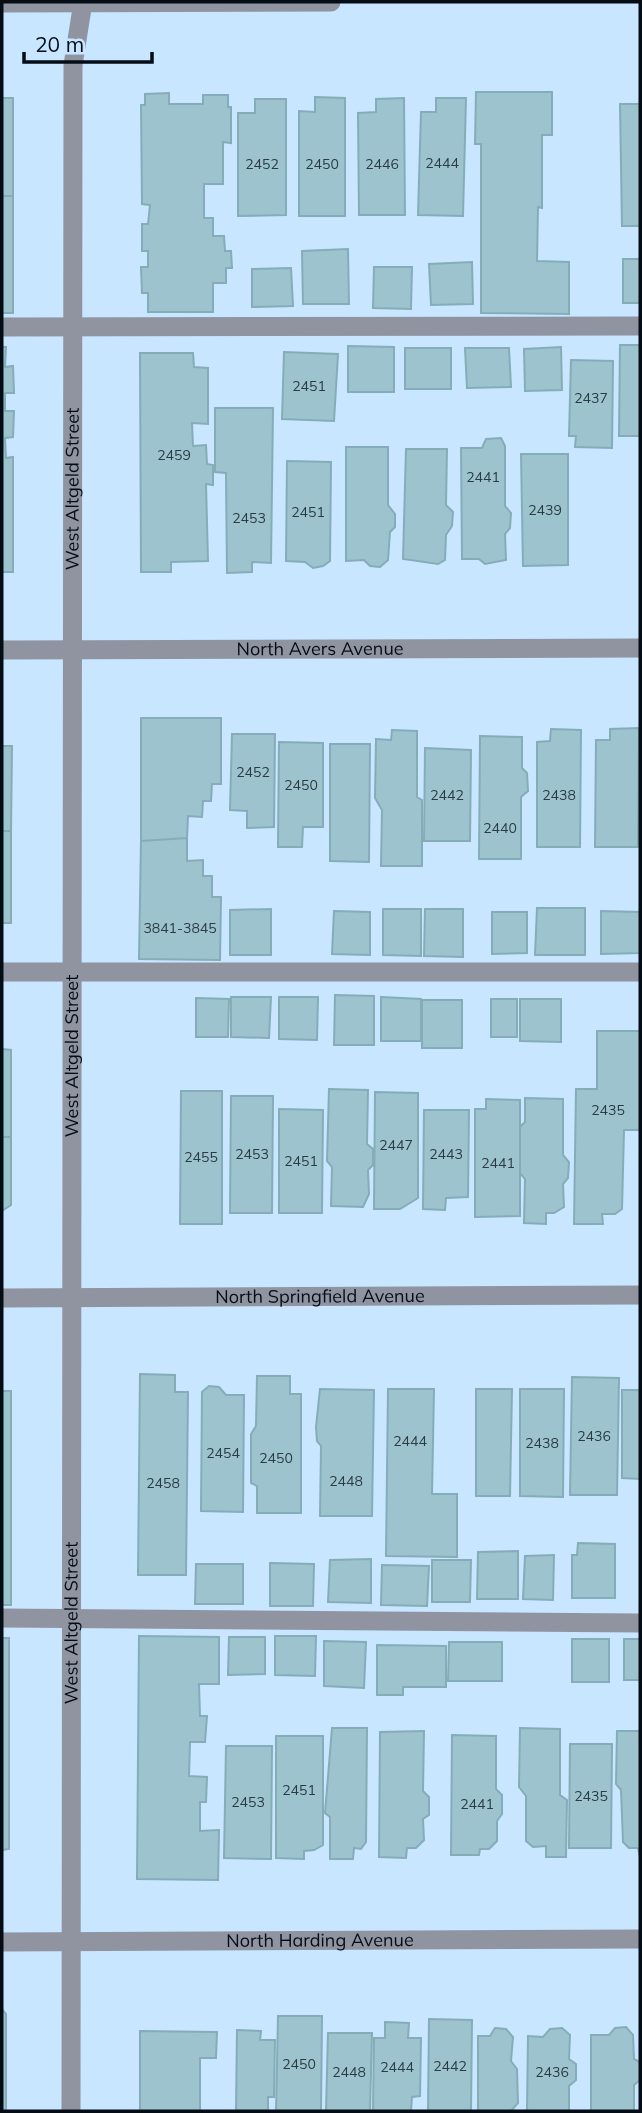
<svg xmlns="http://www.w3.org/2000/svg" width="642" height="2113" viewBox="0 0 642 2113" font-family="Mulish,sans-serif">
<style>
.building{fill:#9dc4ce;stroke:#84adb8;stroke-width:2}
.lines{fill:none;stroke-linecap:round;stroke-linejoin:round}
.service{stroke:#9094a1;stroke-width:19}
.minor{stroke:#9094a1;stroke-width:19}
.labels{text-anchor:middle;stroke-width:6;stroke-linejoin:round;paint-order:stroke}
.number-label{font-size:14px;fill:#2a3b43}
.street-label{font-size:18px;fill:#040d15;stroke:#c8e6ff}
</style>
<rect width="100%" height="100%" fill="#c8e6ff"/>
<path class="building" d="M476,92H552V135H542V208L538,207L537,261L569,262V314L481,313V144H475Z
M169,93V104H203V95H228V107H231V143L223,142V184H204V218H213V236H224L225,251H231L232,268H226V283H213V312H148V293H142L141,267H148V251H142V224H148L150,205L142,204L141,105H145V94Z
M315,97L345,98V216H299V111L315,112Z
M2,98H13V196H2Z
M404,98L405,215H359L358,113L376,112V99Z
M436,98H466L463,216L418,215L421,112H436Z
M255,99H286V215L238,216V113H255Z
M620,104H640V226H622Z
M2,196H13V313H2Z
M348,249L349,304H303L302,251Z
M623,259H640V303H623Z
M472,262L473,304L431,305L429,264Z
M374,267H412L411,309L373,308Z
M291,268L293,306L252,307V269Z
M620,345H640V436H619Z
M348,346L394,347V392H348Z
M2,347H6L5,367L13,366L14,393H5V411H14L13,437L5,438L6,458L13,457V572H2Z
M561,347L562,390L525,391L524,349Z
M405,348H451V389H405Z
M465,348H509L511,387L467,388Z
M284,352L338,354L334,421L282,419Z
M140,353H193L194,367L208,368V424L192,423L193,446L206,445L207,464L213,465V485L206,484L208,561L171,562V572H141Z
M571,360L613,361L612,448L575,447L576,436H569Z
M215,408H273L271,563L252,562V572L227,573L226,473L215,472Z
M501,438L505,446V506L511,513L510,528L505,534L506,560L485,564L479,559H462L461,448H482L486,439Z
M346,447H388V505L395,514V527L390,532L388,560L380,567L370,566L364,560L346,561Z
M406,449H447L446,505L453,512L452,526L446,535L445,560L438,564L403,559Z
M521,454H568V565L523,566Z
M287,461L331,462L330,561L323,566L313,568L305,562L286,561Z
M141,718H221V784H212L211,801H203L202,817L188,816L187,838L141,841Z
M639,728L638,847H595L596,740H610V729Z
M551,729L581,730L580,847H537V742L550,741Z
M392,730L417,731V797L422,800V866H381L382,810L375,798L376,739L391,740Z
M232,734H275L274,827L247,828V811L230,810Z
M480,736L522,737V768L527,773L528,791L521,797V859H479Z
M279,742L323,743V827H303L302,847H278Z
M330,744H370L369,862L330,861Z
M2,746H12L11,831H2Z
M425,748L471,750L470,841H424Z
M2,831H11V923H2Z
M187,838V861L203,860V876H212V897H221L220,960L139,959L141,841Z
M537,908H585V955H535Z
M271,909V955H230V910Z
M383,909H421V956L383,955Z
M425,909H463V957L424,956Z
M334,911L370,912V955L332,954Z
M601,911L640,912V953L601,954Z
M492,912H527V953L492,954Z
M335,995L374,996V1045H334Z
M231,997H271L269,1038L231,1037Z
M279,997H318L317,1040L279,1039Z
M381,997L421,999V1041H381Z
M196,998L229,999L228,1037H196Z
M491,999H517V1037H491Z
M520,999H561V1042L520,1041Z
M422,1000H462V1048H422Z
M597,1031H640V1130H624L622,1209L615,1214H602L603,1224H574L576,1089H597Z
M2,1049L11,1050V1137H2Z
M329,1089L368,1090L367,1144L373,1149V1165L368,1170L369,1194L363,1207L331,1206L332,1167L327,1161Z
M181,1091H222V1224H180Z
M375,1092L418,1093V1198L400,1209H374Z
M231,1096H273L272,1213H230Z
M525,1098L563,1099V1155L569,1162L568,1178L563,1184L564,1207L554,1213H546V1224L524,1223L525,1179L520,1173V1127L525,1122Z
M486,1099L520,1100V1216L475,1217V1109H486Z
M279,1109L323,1110L322,1213H279Z
M424,1110H469L468,1197L446,1198L445,1210L423,1209Z
M2,1137H11V1205L2,1211Z
M140,1374L175,1375V1392H188L186,1575H138Z
M257,1376H290V1394H301V1513H257V1486L251,1483V1434L256,1426Z
M572,1377L619,1378L617,1495H570Z
M209,1386L219,1387L226,1395H244L243,1512L201,1511L202,1392Z
M320,1389L374,1390L372,1516H320L321,1446L317,1441L316,1427Z
M388,1389H434L432,1494H457V1557L386,1556Z
M476,1389H512L510,1496H476Z
M520,1389H564L563,1497L520,1496Z
M622,1390H640V1479L622,1478Z
M2,1391H11V1605H2Z
M578,1543L615,1544V1598H572V1555H577Z
M518,1551V1599H477L478,1552Z
M554,1555L553,1600L523,1599L525,1556Z
M371,1559V1603L328,1602L330,1560Z
M432,1560H471L470,1602H432Z
M270,1563L314,1564L313,1606H270Z
M196,1564H243V1604H195Z
M382,1565L429,1566L427,1606L381,1605Z
M139,1636L219,1637V1684H199L200,1716H207L205,1742H190L189,1776L207,1777L206,1802H200V1831L219,1830L218,1880L137,1879Z
M275,1636H316L315,1676L275,1675Z
M229,1637H265V1674L228,1675Z
M2,1638H9V1849L2,1850Z
M572,1639H609V1682H572Z
M624,1639H640V1680H624Z
M324,1641L366,1642L364,1688L324,1686Z
M449,1642H502V1681H448Z
M377,1645L446,1646V1687H403V1695H377Z
M332,1728H367L366,1842L361,1849L354,1848L353,1859H330V1817L325,1813Z
M520,1728L560,1729V1795L567,1800L566,1857H546V1846L533,1847L526,1841V1796L519,1787Z
M424,1731L423,1791L429,1797V1815L423,1819L424,1840L416,1848H407L406,1858L379,1857L380,1732Z
M617,1731H640V1857L638,1848H629L623,1842L621,1790L616,1784Z
M452,1735L496,1736V1789L502,1795V1814L497,1821V1841L489,1849H480L479,1855H451Z
M276,1736H323V1845L314,1850L304,1851V1859L276,1858Z
M570,1744H612L611,1848H569Z
M226,1746H272L271,1859L224,1858Z
M2,2009L6,2014V2111H2Z
M278,2016H322L321,2111H276Z
M429,2019L472,2020L471,2111H428Z
M385,2022L409,2023L408,2038H421L420,2096L412,2097L411,2111H373L374,2038H385Z
M626,2027L633,2035L634,2059L640,2062V2080L634,2085V2111H591V2035H609L615,2028Z
M495,2028L506,2029L513,2037L511,2061L517,2069L518,2103L511,2111H478V2036H490Z
M562,2028L570,2035L569,2059L576,2064V2080L569,2086V2111H527L528,2036L543,2037L550,2029Z
M237,2030L261,2031L260,2040H275L274,2097H268V2111H236Z
M140,2031L217,2032L216,2058H200V2111H140Z
M328,2033H372L370,2111H326Z"/>
<g class="lines">
<path class="service" d="M2,327L640,326
M2,972H640
M2,1618L640,1623"/>
<g class="minor">
<path d="M2,3L331,2"/>
<path id="s1" d="M2,650L640,648"/>
<path id="s2" d="M2,1298L640,1295"/>
<path id="s3" d="M2,1942L640,1939"/>
<path id="s4" d="M71,2111L73,65L83,2"/>
</g>
</g>
<g class="labels">
<g class="number-label">
<text x="442" y="168">2444</text>
<text x="262" y="169">2452</text>
<text x="322" y="169">2450</text>
<text x="382" y="169">2446</text>
<text x="309" y="391">2451</text>
<text x="591" y="403">2437</text>
<text x="174" y="460">2459</text>
<text x="483" y="482">2441</text>
<text x="545" y="515">2439</text>
<text x="308" y="517">2451</text>
<text x="249" y="523">2453</text>
<text x="253" y="777">2452</text>
<text x="301" y="790">2450</text>
<text x="447" y="800">2442</text>
<text x="559" y="800">2438</text>
<text x="500" y="833">2440</text>
<text x="180" y="933">3841-3845</text>
<text x="608" y="1115">2435</text>
<text x="396" y="1150">2447</text>
<text x="252" y="1159">2453</text>
<text x="446" y="1159">2443</text>
<text x="201" y="1162">2455</text>
<text x="301" y="1166">2451</text>
<text x="498" y="1168">2441</text>
<text x="594" y="1441">2436</text>
<text x="410" y="1446">2444</text>
<text x="542" y="1448">2438</text>
<text x="223" y="1458">2454</text>
<text x="276" y="1463">2450</text>
<text x="346" y="1486">2448</text>
<text x="163" y="1488">2458</text>
<text x="299" y="1795">2451</text>
<text x="591" y="1801">2435</text>
<text x="248" y="1807">2453</text>
<text x="477" y="1809">2441</text>
<text x="299" y="2069">2450</text>
<text x="450" y="2071">2442</text>
<text x="397" y="2072">2444</text>
<text x="349" y="2077">2448</text>
<text x="552" y="2077">2436</text>
</g>
<g class="street-label">
<text dy="6" stroke="none"><textPath href="#s4" startOffset="1622">West Altgeld Street</textPath></text>
<text dy="6" stroke="none"><textPath href="#s1" startOffset="318">North Avers Avenue</textPath></text>
<text dy="6" stroke="none"><textPath href="#s4" startOffset="1055">West Altgeld Street</textPath></text>
<text dy="6" stroke="none"><textPath href="#s2" startOffset="318">North Springfield Avenue</textPath></text>
<text dy="6" stroke="none"><textPath href="#s4" startOffset="488">West Altgeld Street</textPath></text>
<text dy="6" stroke="none"><textPath href="#s3" startOffset="318">North Harding Avenue</textPath></text>
</g>
</g>
<rect width="642" height="2113" fill="none" stroke="#040d15" stroke-width="7"/>
<path d="M24 52v10h128v-10" fill="none" stroke="#040d15" stroke-width="3.5"/>
<text x="35" y="52" font-size="21" fill="#040d15" stroke="#c8e6ff" stroke-width="5" paint-order="stroke">20 m</text>
</svg>
